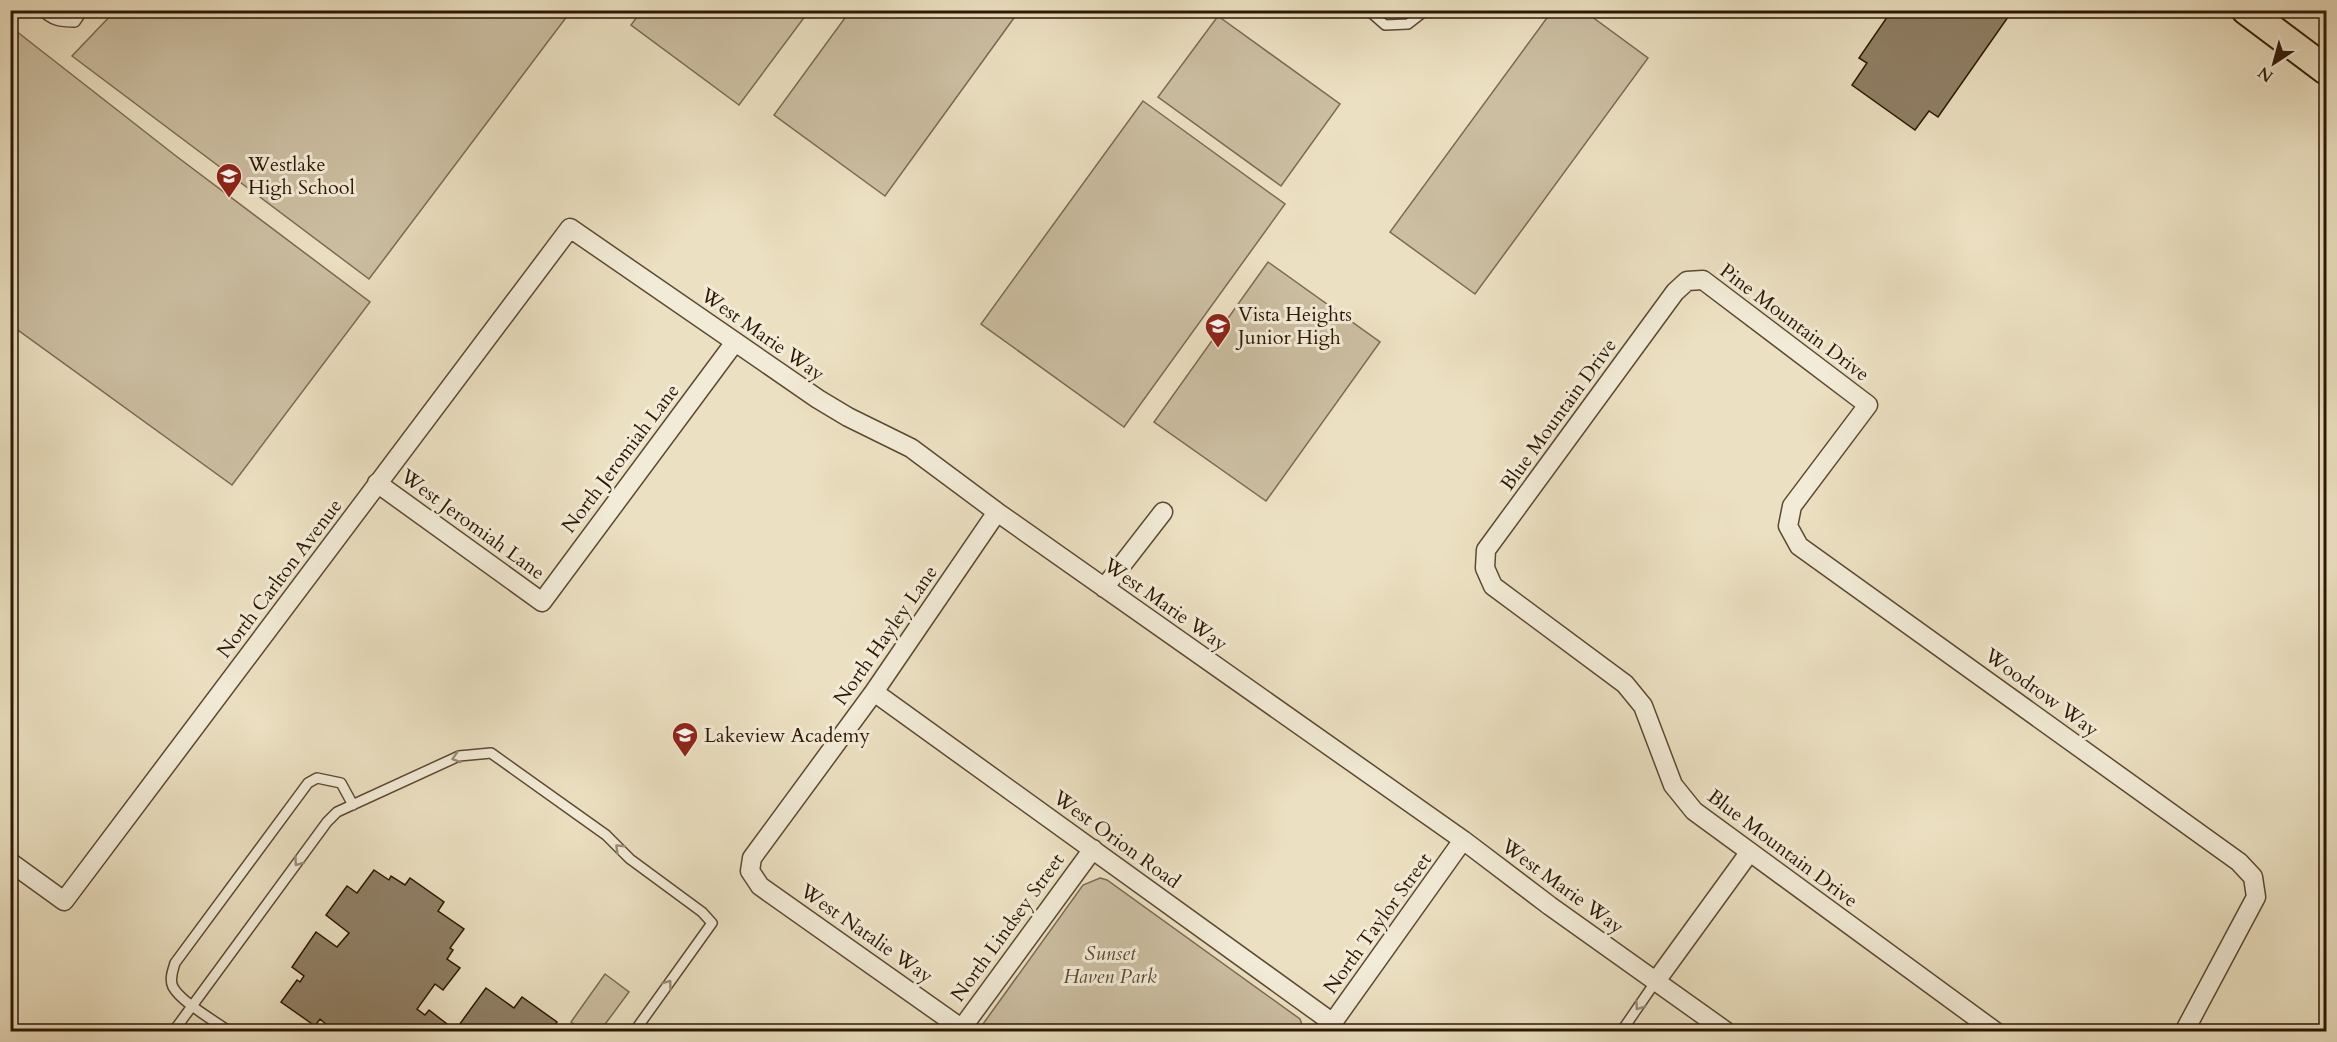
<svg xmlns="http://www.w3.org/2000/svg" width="2337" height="1042" viewBox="0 0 2337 1042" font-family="Cardo,serif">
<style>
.green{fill:#cbbea1;stroke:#7c6a52;stroke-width:1.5}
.building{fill:#908066;stroke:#2d1704;stroke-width:1.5}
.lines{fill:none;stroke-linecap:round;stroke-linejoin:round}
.lane-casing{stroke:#5c4933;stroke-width:12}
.street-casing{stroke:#5c4933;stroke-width:21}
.primary-casing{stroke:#2d1704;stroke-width:32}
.lane{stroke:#f2ebd7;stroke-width:9}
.street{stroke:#f2ebd7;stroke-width:18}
.primary{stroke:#ebe0c1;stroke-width:28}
.oneway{stroke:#998c78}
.labels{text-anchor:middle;stroke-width:6;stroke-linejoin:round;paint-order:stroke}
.poi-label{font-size:20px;fill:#2d1704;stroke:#f2ebd7;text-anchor:start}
.street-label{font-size:20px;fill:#2d1704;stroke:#f2ebd7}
.park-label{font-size:20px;font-style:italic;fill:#5c4933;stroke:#f2ebd7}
</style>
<rect width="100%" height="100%" fill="#ebe0c1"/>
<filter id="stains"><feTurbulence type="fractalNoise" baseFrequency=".00333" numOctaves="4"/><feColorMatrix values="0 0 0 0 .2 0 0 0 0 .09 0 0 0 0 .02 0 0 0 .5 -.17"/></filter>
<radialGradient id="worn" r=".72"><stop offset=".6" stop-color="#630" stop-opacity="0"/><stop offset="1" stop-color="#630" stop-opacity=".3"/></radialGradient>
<path class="green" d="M642,10H809V11L739,105L631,25Z
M115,11V10L571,11L369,279L72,56Z
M850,11H1019L885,196L774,115Z
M1552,11H1584L1648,58L1475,294L1390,232Z
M1218,16L1340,104L1281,186L1158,97Z
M11,27L176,156L370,302L232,485L11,325Z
M1143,101L1285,204L1124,427L981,324Z
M1268,262L1380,342L1266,501L1154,422Z
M1100,878L1107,880L1300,1019L1304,1031H978L1083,885Z
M605,974L629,992L600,1031H584L571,1022Z"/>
<path class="building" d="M1892,10H2013L1938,117L1929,111L1915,130L1852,85L1867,63L1859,58Z
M374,870L389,880L391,876L405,885L410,878L444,902L438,911L464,929L450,948L453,950L447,959L460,968L443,990L435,984L417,1009L425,1015L429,1010L447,1024L442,1032H335L320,1019L315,1026L281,1002L297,980L300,982L304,976L292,967L316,932L337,947L349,933L326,915L347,886L357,893Z
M486,988L514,1008L522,997L557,1022L550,1032H454Z"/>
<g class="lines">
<g class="lane-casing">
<path id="lane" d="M42,10C51,21 61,22 75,22L83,10
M1368,10L1385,25L1408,24L1426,10
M173,1032L327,822L337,812L459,756L491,753L606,835L630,859L702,912L712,923L634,1032
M230,1032C215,1021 181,1002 173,987C169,979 173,970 175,963L308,783L317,778L341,783L353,805
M1621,1032L1656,981"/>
</g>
<g class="street-casing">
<path id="street" d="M377,483L542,602L735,342
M1104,588L1163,512
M874,692L1333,1023
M10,862L64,901L570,228L818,399L848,417L911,448L997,512L1463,840L1550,906L1727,1032
M1656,981L1749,853
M961,1028L760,886L750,871L752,858L874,692L997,512
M959,1032L1093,849
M1326,1032L1463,840
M1996,1032L1694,811L1673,785L1643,706L1625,684L1493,586L1485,568L1486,550L1675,292L1687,281L1703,280L1868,405L1792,506L1788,526L1799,546L2239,862L2253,877L2256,897L2184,1032"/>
</g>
<g class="primary-casing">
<path id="primary" d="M2246,10L2326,70"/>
</g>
<use href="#lane" class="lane"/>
<use href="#street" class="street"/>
<use href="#primary" class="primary"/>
</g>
<defs><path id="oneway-chevron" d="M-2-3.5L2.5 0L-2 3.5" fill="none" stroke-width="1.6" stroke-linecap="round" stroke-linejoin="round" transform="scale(1.5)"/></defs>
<g class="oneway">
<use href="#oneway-chevron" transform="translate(456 758) rotate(162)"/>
<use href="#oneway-chevron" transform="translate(619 848) rotate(-136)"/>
<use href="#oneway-chevron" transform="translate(298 862) rotate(126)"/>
<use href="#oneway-chevron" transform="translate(668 984) rotate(-54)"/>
<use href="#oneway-chevron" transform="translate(1639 1006) rotate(125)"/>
</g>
<defs>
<g id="school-pin" transform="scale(1.35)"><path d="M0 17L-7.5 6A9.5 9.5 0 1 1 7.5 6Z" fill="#8f2418" stroke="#f2ebd7"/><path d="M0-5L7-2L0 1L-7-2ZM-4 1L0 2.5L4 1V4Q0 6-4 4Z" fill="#fff"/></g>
</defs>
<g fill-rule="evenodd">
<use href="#school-pin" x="229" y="176"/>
<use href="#school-pin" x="1218" y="326"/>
<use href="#school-pin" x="685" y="735"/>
</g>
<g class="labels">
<g class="poi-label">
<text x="248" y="171">Westlake<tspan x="248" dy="23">High School</tspan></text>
<text x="1238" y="321">Vista Heights<tspan x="1238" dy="23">Junior High</tspan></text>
<text x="704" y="742">Lakeview Academy</text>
</g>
<g class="street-label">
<text transform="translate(1795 322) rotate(37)" y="7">Pine Mountain Drive</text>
<text transform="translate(763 334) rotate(35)" y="7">West Marie Way</text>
<text transform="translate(1558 414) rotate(-54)" y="7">Blue Mountain Drive</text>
<text transform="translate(620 458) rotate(-53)" y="7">North Jeromiah Lane</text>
<text transform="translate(473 524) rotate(36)" y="7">West Jeromiah Lane</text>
<text transform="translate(279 578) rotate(-53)" y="7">North Carlton Avenue</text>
<text transform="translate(1166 604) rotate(35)" y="7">West Marie Way</text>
<text transform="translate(885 635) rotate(-55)" y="7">North Hayley Lane</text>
<text transform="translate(2042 692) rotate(36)" y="7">Woodrow Way</text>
<text transform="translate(1117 839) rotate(36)" y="7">West Orion Road</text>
<text transform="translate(1783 848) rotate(37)" y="7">Blue Mountain Drive</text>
<text transform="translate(1563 886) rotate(36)" y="7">West Marie Way</text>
<text transform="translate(1377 923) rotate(-54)" y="7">North Taylor Street</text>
<text transform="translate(1007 927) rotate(-54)" y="7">North Lindsey Street</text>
<text transform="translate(867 933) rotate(35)" y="7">West Natalie Way</text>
</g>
<g class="park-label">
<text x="1110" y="960">Sunset<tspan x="1110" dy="23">Haven Park</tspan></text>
</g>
</g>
<rect width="2337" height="1042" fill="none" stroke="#ebe0c1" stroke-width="36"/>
<rect x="12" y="12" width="2313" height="1018" fill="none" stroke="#2d1704" stroke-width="3"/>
<rect x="18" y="18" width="2301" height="1006" fill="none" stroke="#2d1704" stroke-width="1.5"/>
<g transform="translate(2274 63) rotate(216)" stroke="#f2ebd7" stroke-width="4.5" paint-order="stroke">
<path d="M0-4.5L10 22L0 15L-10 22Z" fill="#2d1704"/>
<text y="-9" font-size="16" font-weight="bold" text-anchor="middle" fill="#2d1704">N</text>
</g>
<rect width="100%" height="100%" filter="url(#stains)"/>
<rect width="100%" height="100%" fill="url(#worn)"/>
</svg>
